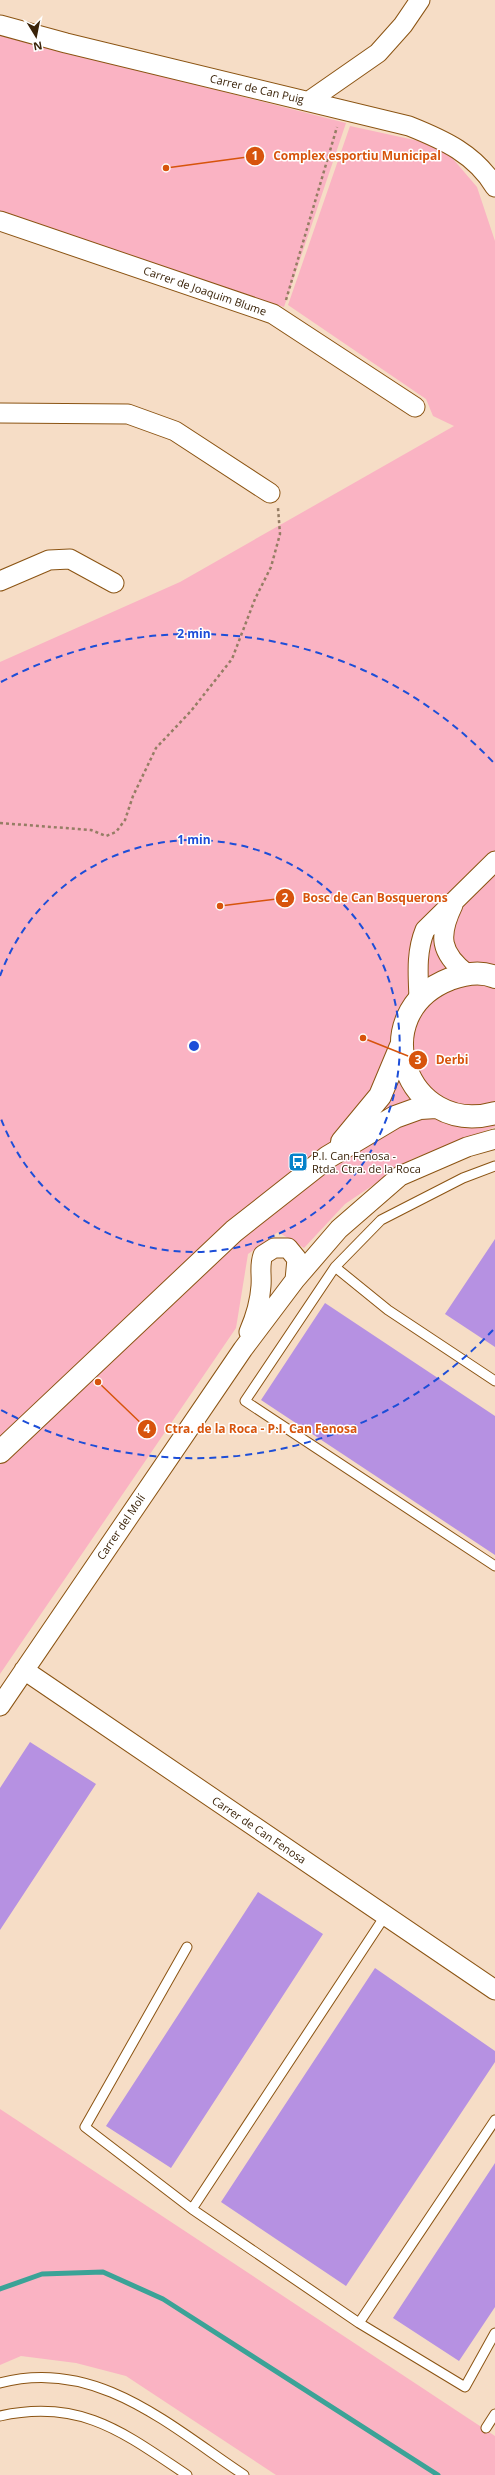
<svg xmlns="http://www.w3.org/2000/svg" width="495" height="2475" viewBox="0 0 495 2475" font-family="'Open Sans',sans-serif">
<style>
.green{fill:#fab3c3}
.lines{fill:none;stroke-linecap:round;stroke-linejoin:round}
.stream{stroke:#3ba397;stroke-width:5}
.building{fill:#b691e2}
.lane-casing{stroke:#8b5413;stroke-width:11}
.street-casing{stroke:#8b5413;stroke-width:21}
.secondary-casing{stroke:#8b5413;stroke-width:24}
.path{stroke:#957d64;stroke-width:2.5;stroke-dasharray:3 3;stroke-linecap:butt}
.lane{stroke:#fff;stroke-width:9}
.street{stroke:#fff;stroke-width:19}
.secondary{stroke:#fff;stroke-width:22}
.ring{fill:none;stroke:#1d4ed8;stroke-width:2;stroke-dasharray:7 5}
.labels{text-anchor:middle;stroke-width:3;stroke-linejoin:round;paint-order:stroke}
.street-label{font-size:11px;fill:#3a2309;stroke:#fff}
.poi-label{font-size:11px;fill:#3a2309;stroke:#fff;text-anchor:start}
.centre{fill:#1d4ed8;stroke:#fff;stroke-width:2}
.ring-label{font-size:12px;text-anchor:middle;font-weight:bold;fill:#1d4ed8;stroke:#fff;stroke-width:3;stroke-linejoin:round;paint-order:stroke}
.leader{fill:none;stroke:#d7540c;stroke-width:1.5}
.callout-dot{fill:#d7540c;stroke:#fff;stroke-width:1.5}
.mark-label{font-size:12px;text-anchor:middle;font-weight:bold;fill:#fff}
.callout-label{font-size:12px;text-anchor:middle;font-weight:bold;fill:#d7540c;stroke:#fff;stroke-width:3;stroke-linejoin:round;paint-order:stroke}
</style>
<rect width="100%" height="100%" fill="#f6ddc6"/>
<path class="green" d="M0,35L346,123L284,307L0,212Z
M350,126L442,146L477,187L495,241V1127L412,1159L345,1204L304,1248L278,1232L248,1254L236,1328L0,1674V662L180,582L454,426L433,416L426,399L288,305Z
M0,2109L495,2436V2475H276L126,2376L76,2363L21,2356L0,2365Z"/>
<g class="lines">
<path class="stream" d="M0,2289L42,2274L103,2272L163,2299L438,2475"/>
</g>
<path class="building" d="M495,1239V1347L445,1314Z
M325,1303L495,1416V1555L261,1400Z
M30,1742L96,1784L0,1930V1788Z
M258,1892L323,1934L171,2168L106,2126Z
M375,1968L495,2051V2062L346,2286L221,2202Z
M495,2163V2307L459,2361L393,2318Z"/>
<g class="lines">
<g class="lane-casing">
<path id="lane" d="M495,1166L463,1178L381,1220L335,1267L388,1310L495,1381
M335,1267L245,1401L495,1566
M385,1916L192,2209L359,2323L495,2120
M187,1947L85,2127L192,2209
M359,2323L465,2387L495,2333
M0,2383C96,2357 170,2426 244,2475
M0,2416C81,2398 124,2433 187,2475
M486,2428L495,2414"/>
</g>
<g class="street-casing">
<path id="street" d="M0,25L66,43L409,126C444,140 475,154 495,187
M309,101L378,53L403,25L420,0
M0,221L273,314L415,407
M0,413L128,414L175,431L270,493
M0,581L49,560L70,559L114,583
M453,905C438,936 440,953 467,974
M419,998C418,974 416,952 425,930L495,861
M249,1332C255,1318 260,1302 261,1286C262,1274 259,1266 263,1255L274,1248H288L297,1259L295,1280
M24,1670L495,1990
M0,1706L243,1349L295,1280L339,1229L400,1176L467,1147L495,1139"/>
</g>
<g class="secondary-casing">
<path id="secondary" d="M495,977C481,971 464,974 450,979C362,1013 406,1138 495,1113
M342,1142L380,1096L401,1046
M0,1452L234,1231L328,1157L395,1117L420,1108L436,1107"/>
</g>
<path class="path" d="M286,300L337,127
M0,823L91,830L106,836L116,832L125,820L133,796L156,748L191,711L232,659L255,599L271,567L280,534L278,508"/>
<use href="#lane" class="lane"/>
<use href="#street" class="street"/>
<use href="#secondary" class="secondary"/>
</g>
<g class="ring">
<path d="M0 976A206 206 0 1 1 0 1116"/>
<path d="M493 1330A412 412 0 0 1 1 1410M1 682A412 412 0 0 1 493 762"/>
</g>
<defs>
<g id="bus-square" transform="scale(1)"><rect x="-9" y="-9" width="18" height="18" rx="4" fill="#0682ca" stroke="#fff"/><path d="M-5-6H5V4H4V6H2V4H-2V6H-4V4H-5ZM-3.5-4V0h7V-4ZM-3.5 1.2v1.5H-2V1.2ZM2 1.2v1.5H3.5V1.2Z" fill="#fff"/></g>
</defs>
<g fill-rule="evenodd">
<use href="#bus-square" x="298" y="1162"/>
</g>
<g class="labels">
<g class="street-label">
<text transform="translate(257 89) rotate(13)" y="4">Carrer de Can Puig</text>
<text transform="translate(205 291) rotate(19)" y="4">Carrer de Joaquim Blume</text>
<text transform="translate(121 1527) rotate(-56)" y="4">Carrer del Molí</text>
<text transform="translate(259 1830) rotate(34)" y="4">Carrer de Can Fenosa</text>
</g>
<g class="poi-label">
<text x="312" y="1160">P.I. Can Fenosa -<tspan x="312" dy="13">Rtda. Ctra. de la Roca</tspan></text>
</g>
</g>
<circle cx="194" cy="1046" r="6" class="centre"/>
<g class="ring-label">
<text x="194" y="638">2 min</text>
<text x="194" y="844">1 min</text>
</g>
<path class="leader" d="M166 168L255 156M220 906L285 898M363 1038L418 1060M98 1382L147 1429"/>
<g class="callout-dot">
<circle cx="166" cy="168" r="4"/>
<circle cx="220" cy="906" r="4"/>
<circle cx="363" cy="1038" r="4"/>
<circle cx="98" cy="1382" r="4"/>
<circle cx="255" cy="156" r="10"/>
<circle cx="285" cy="898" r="10"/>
<circle cx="418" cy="1060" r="10"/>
<circle cx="147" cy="1429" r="10"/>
</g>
<g class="mark-label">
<text x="255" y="160">1</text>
<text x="285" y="902">2</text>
<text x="418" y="1064">3</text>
<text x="147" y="1433">4</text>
</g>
<g class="callout-label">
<text x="357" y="160">Complex esportiu Municipal</text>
<text x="375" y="902">Bosc de Can Bosquerons</text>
<text x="452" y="1064">Derbi</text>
<text x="261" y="1433">Ctra. de la Roca - P.I. Can Fenosa</text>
</g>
<g transform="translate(36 36) rotate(170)" stroke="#ffffff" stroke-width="3" paint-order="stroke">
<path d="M0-3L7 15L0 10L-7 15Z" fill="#3a2309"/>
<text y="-6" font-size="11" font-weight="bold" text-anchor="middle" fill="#3a2309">N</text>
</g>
</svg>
